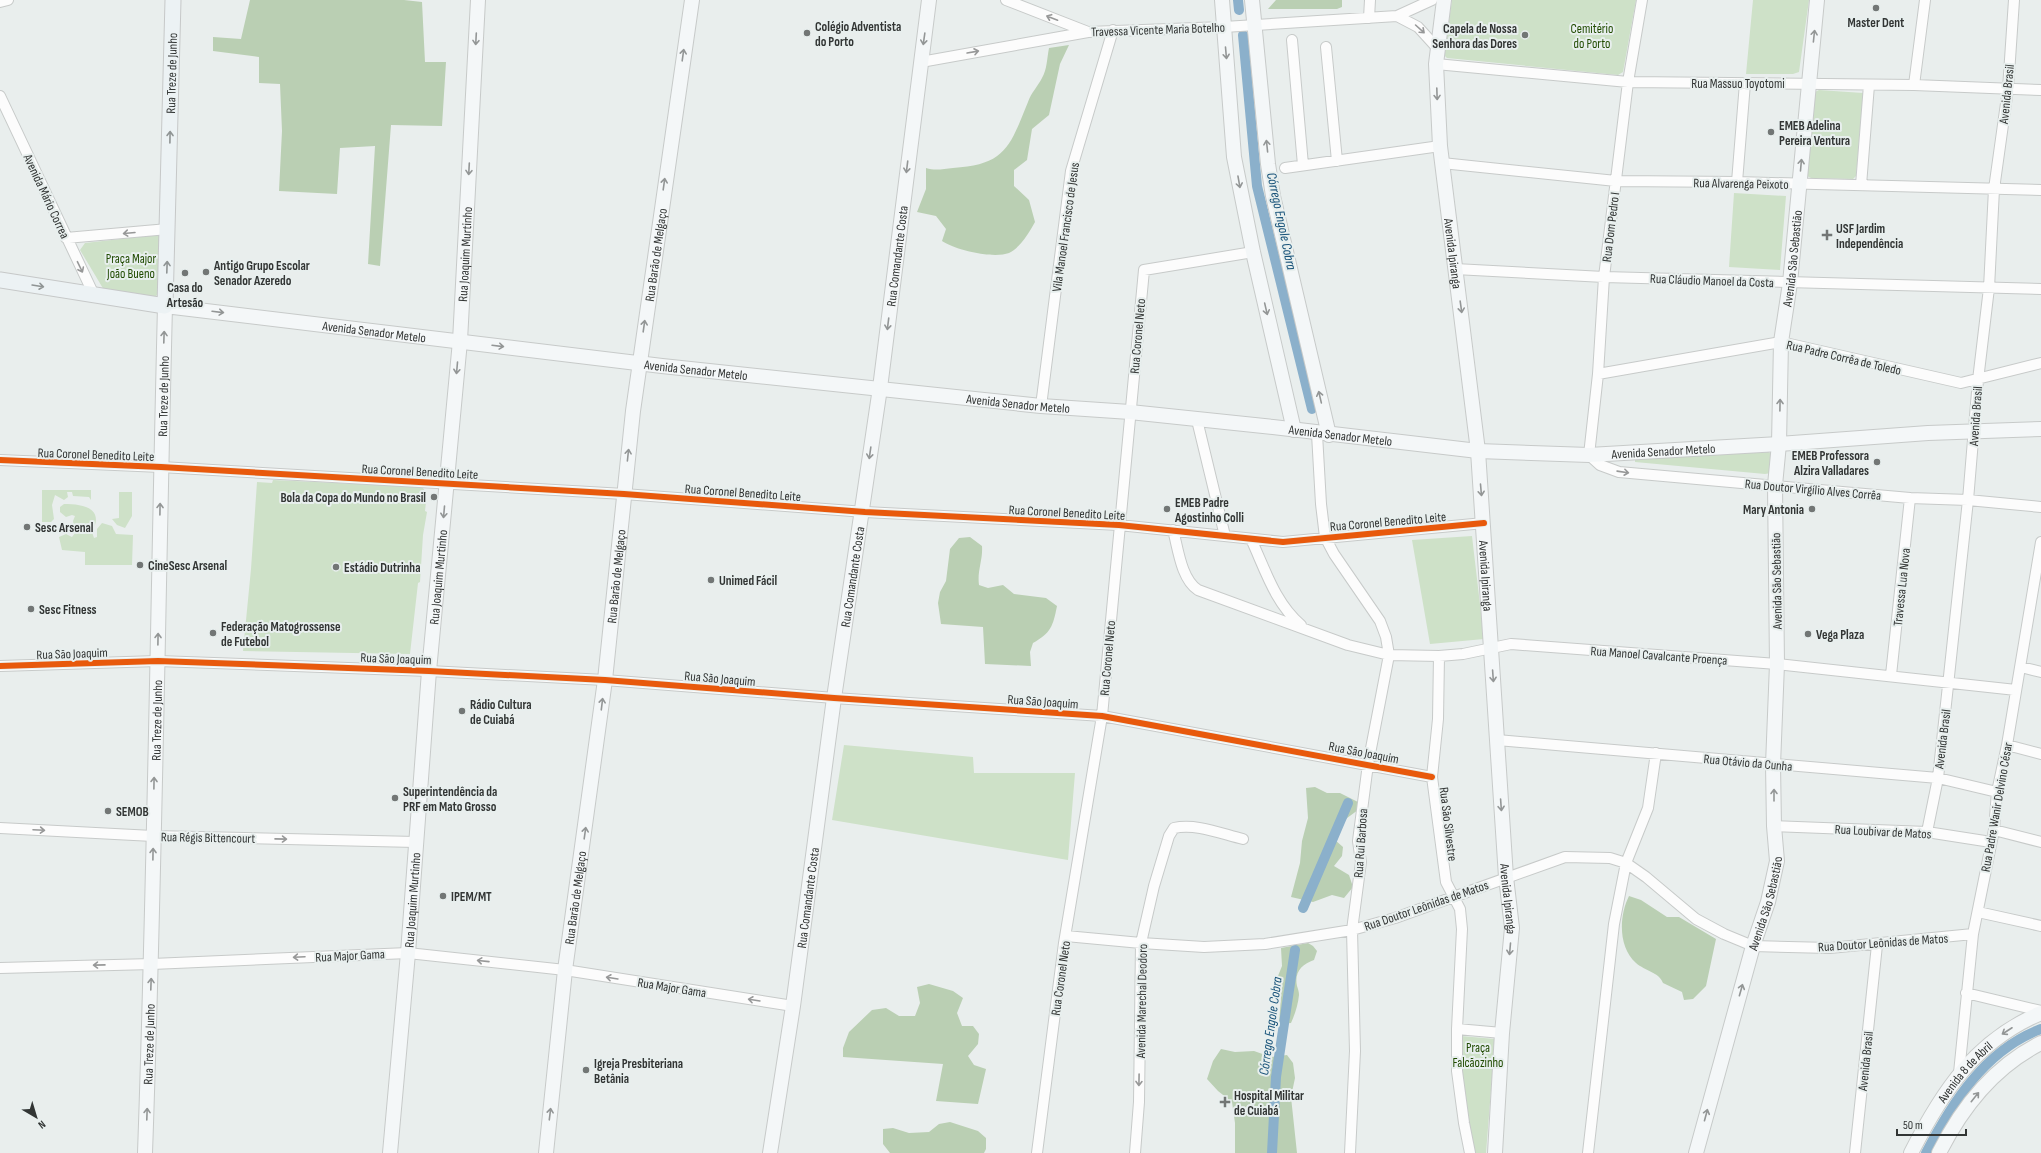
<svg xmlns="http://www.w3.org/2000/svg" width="2041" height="1153" viewBox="0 0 2041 1153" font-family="'Sofia Sans Condensed',sans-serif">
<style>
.green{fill:#cee1c8}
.forest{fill:#bacfb3}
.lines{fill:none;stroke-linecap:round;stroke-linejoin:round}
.canal{stroke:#8bb0cb;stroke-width:10}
.street-casing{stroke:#c7cac9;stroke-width:12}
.secondary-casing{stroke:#c7cac9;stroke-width:16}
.primary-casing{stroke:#c6c8c8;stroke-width:17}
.street{stroke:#fcfcfc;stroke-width:10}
.secondary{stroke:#f4f7f8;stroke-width:14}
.primary{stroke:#ecf2f4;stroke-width:15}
.cycleway-casing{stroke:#e8efee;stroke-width:8}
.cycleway{stroke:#e8590c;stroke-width:6}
.oneway{stroke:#979898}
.oneway2{stroke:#939696}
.oneway3{stroke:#8f9494}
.poi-dot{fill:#727675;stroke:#e8efee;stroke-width:1.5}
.labels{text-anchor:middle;stroke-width:4;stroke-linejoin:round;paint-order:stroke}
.poi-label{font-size:13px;font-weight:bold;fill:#323534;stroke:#e8efee;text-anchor:start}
.park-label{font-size:13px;fill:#204b00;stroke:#e8efee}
.street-label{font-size:13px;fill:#323534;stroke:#e8efee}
.water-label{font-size:14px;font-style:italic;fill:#175279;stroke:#e8efee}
</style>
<rect width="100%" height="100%" fill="#e9eeed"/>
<path class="green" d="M1452,0H1636L1623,72L1618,75L1447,58L1444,55Z
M1753,0H1809L1799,72L1793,74H1746Z
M1819,90L1863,93L1856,176L1853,179L1811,178L1807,176L1815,92Z
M1734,193L1786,196L1780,270L1729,267Z
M156,235L161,237L158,294L154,298L104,290L80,250L85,243Z
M1768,452L1773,454L1771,473L1765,474L1635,462V459Z
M273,480L422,487L427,493L425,511L427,512L423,535L420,582L418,583L410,654L243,651L251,569L257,482L272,483Z
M42,490H91V500L89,497L73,496L72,492H67L68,497L64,500L55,495L52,505L54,519L51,522H42Z
M119,492H132V516L125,528L117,525L112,519L119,518Z
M64,504C83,504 105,508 92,532L94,538L97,537V529L102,523L112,526L116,534L133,535L132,565H85V552L62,550L59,537L66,534L72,537L75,533L73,521L75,516L72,515L66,517L60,512V507Z
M1472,536L1484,639L1430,644L1412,540Z
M844,745L973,757L974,773H1075L1068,860L832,820Z
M1461,1036L1495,1039L1486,1153H1474C1466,1115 1461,1076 1461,1036Z"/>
<path class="forest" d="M250,0H404L422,2L425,62H446L442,126L391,125L380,266L368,264L375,146L340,148L337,194L279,191L282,131L280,84L259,83V57L213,51V37L241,39Z
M1276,0H1342V7L1337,9H1268Z
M1069,45L1060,64L1049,115L1032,129L1027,160L1014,170V186L1029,200L1035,222C1029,233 1020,248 1009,253C993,259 955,250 942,241L946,229L936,216L917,212L926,189V168C935,171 943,169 953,168C1006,165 1010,146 1028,102C1031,93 1038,86 1042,78C1047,70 1047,58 1049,48Z
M970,537L982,546C983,560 977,571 979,585L988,588L1003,585L1014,594L1046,598L1057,606C1053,626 1051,633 1033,643L1030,652L1031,666L985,664L983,627L941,624L938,603L940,592L946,581L950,549L959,538Z
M1315,787L1327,793H1340L1358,802V810L1343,821L1335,840L1343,847L1342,856L1334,866L1349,875L1353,887L1344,898L1332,895L1313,902L1291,897L1300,863L1302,841L1308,818L1306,788Z
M1629,896L1641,900L1667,917H1679L1716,939L1706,986L1693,999L1684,1000L1682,992L1663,983C1659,972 1645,971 1636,963C1618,947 1619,916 1629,896Z
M1308,943L1313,946L1317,951L1314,960C1302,964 1294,972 1297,986C1298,989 1299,992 1299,995C1298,1005 1295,1014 1291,1023L1279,1024L1281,997L1274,986L1282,966L1281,948Z
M929,984L953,991L963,998L957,1013L962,1026H973L979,1034L978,1044L968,1056L974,1065L986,1069L978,1104L936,1101L943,1064L843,1057V1048L849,1032L872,1010L886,1008L899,1016H915L920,1003L917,987Z
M1221,1049L1235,1052L1254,1051L1271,1057L1287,1055L1293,1063L1295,1078L1291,1097L1297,1153H1235V1123L1232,1102L1218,1091L1207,1079L1213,1061Z
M950,1122L978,1131L986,1138V1149L984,1153H890L883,1144V1129L893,1128L909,1133L929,1132L939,1124Z"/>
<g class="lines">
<path class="canal" d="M1238,0L1239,10
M1243,35L1257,186L1312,409
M1303,908L1348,803
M1272,1153L1276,1077L1295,950
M1926,1153C1952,1103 1985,1050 2041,1029"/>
<g class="street-casing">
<path id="street" d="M1006,0L1088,32
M1642,0L1628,82L1604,277L1598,374L1589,455L1600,465L1619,472L1910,498L1968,500L2041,507
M0,2L8,0
M1397,16L1418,27L1438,49
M1369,18L1370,0
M1292,40L1303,165
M1326,47L1337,161
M921,62L1088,32L1224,27L1397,16L1432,0
M1436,64L1628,82L1914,85L2041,90
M1914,85L1925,0
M0,96L94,295
M1442,163L1616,181L1737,182L2041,190
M1285,168L1440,146
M1737,182L1745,83
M1861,185L1869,85
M66,238L168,229
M1455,269L1604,277L2041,289
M1598,374L1781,342L1961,383L2041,363
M1041,406L1071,171L1113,30
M1197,420L1225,536
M1317,434L1321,504L1325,537L1334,554L1380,621L1386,637L1389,655L1368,764L1358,841L1361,862L1352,930L1355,1051L1350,1153
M0,460L161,467L624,494L865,512L1119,525L1283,542L1484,523
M1173,530C1178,548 1181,579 1198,590L1348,645L1389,655L1439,656L1463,654L1511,644L1777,664L2016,690
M1251,539C1265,569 1275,603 1301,625
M1439,656L1438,719L1432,777L1446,882L1460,909L1462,929L1457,1029V1071L1464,1123L1470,1153
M0,666L158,661L429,671L605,680L834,698L1102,716L1432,777
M2021,667L2041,672
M1891,675L1910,498
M1497,740L1938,778L1997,792
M2007,745L2041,754
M1774,826L1927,832L1991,842
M0,828L153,836L416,842
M1994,830L2041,842
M1927,832L1938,778L1968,500L1978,380L1989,288L1994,189L2008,89L2014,0
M1978,912L2041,926
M1066,936L1141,943L1204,947L1265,944L1352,930L1395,918L1565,857L1610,858L1626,863L1646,877L1696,919L1724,934L1753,946L1830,948L1973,934
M0,968L152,964L408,953L565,970L793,1006
M1966,993L2041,1011
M1457,1029L1502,1033
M1959,1073L1973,934L1994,830L1997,792L2007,745L2041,542
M1037,1153L1064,943L1102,716L1144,270L1253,252
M1135,1153L1139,1102L1141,943L1154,886L1169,836L1174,828C1196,823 1222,834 1243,839
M1588,1153L1614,924L1626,863L1648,808L1656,753
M1855,1153L1877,945"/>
</g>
<g class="secondary-casing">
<g id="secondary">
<path d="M1222,0L1234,157L1253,252L1294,430"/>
<path d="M1252,0L1268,164L1273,196L1329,435"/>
<path id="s1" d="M1444,0L1436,64L1440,146L1478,451L1506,877L1512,928L1502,1033L1495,1153"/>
<path id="s2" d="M145,1153C155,871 158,588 165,306L662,366L1041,406L1130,412L1273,427L1478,451L1589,455L1779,444L1928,433L2041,429"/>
<path id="s3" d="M390,1153L408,953L429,671L460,341L478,0"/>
<path id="s4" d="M546,1153L565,970L605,680L633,411L692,0"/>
<path id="s5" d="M770,1153L793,1006L834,698L880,388L929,0"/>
<path id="s6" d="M1696,1153L1753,946L1768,902L1777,861L1774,826L1773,765L1777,664L1775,485L1779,444L1781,342L1790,283L1817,0"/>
<path id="s7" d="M1911,1153C1942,1092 1975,1041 2041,1013"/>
<path d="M1939,1153C1962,1107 1995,1066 2041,1043"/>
</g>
</g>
<g class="primary-casing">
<g id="primary">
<path id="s8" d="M0,280L165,306L173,0"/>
</g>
</g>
<use href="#street" class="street"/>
<use href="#secondary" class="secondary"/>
<use href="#primary" class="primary"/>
<g class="cycleway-casing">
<path id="cycleway" d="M0,460L161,467L624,494L865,512L1119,525L1283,542L1484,523
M0,666L158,661L429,671L605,680L834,698L1102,716L1432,777"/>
</g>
<use href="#cycleway" class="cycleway"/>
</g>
<defs><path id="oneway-shaft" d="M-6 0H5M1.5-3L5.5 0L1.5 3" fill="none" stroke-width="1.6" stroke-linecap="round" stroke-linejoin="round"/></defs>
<g class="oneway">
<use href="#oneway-shaft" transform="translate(1052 18) rotate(-159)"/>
<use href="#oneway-shaft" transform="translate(1420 29) rotate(42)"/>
<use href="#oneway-shaft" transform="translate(973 52) rotate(-10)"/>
<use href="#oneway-shaft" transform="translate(129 233) rotate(175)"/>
<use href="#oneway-shaft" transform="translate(80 267) rotate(64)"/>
<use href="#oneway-shaft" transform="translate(1623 472) rotate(8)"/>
<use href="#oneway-shaft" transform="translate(39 830) rotate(3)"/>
<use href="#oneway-shaft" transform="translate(281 839) rotate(1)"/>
<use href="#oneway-shaft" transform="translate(299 957) rotate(177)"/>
<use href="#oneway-shaft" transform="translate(483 961) rotate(-174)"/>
<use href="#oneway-shaft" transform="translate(99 965) rotate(179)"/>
<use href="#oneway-shaft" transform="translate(612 978) rotate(-171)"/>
<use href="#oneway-shaft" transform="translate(754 1000) rotate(-171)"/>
<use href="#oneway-shaft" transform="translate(1139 1080) rotate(91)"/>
</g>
<g class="oneway2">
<use href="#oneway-shaft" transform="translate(1814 36) rotate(-84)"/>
<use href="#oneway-shaft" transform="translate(476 39) rotate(93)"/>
<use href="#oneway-shaft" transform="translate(924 39) rotate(98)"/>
<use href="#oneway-shaft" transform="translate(1226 53) rotate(85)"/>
<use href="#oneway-shaft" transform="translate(683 55) rotate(-82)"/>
<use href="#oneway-shaft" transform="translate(1437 94) rotate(88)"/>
<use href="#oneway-shaft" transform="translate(1267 146) rotate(-96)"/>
<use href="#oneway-shaft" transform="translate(1801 165) rotate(-85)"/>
<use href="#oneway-shaft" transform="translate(907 167) rotate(97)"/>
<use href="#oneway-shaft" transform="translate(469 169) rotate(93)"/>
<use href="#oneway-shaft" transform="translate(1239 182) rotate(80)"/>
<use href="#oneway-shaft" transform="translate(664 184) rotate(-82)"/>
<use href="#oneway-shaft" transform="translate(1461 307) rotate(82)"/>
<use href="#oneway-shaft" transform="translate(1266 309) rotate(77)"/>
<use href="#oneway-shaft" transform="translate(218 312) rotate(7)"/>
<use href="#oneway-shaft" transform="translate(888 324) rotate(97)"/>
<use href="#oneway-shaft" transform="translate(644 326) rotate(-82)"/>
<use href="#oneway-shaft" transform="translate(164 337) rotate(-88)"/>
<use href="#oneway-shaft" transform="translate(498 346) rotate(7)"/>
<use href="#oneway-shaft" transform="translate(457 368) rotate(95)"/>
<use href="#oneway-shaft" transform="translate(1320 397) rotate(-103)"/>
<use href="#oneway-shaft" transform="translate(1780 405) rotate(-89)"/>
<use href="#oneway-shaft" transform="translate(870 453) rotate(98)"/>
<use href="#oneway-shaft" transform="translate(628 455) rotate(-84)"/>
<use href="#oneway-shaft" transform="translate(1481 490) rotate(85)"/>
<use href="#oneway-shaft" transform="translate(160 509) rotate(-89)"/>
<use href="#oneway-shaft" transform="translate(444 512) rotate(95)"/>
<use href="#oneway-shaft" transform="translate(158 639) rotate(-89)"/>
<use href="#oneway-shaft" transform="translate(1493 676) rotate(86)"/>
<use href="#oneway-shaft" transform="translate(602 704) rotate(-83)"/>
<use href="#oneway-shaft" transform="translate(154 783) rotate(-89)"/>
<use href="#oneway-shaft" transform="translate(1774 795) rotate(-90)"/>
<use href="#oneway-shaft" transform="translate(1501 805) rotate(86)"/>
<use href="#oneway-shaft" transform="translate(585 833) rotate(-82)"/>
<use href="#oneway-shaft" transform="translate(153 854) rotate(-89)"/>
<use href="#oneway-shaft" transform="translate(1510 949) rotate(95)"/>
<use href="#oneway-shaft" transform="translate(151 984) rotate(-88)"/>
<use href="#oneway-shaft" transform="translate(1741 990) rotate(-74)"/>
<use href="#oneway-shaft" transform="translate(2007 1031) rotate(147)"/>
<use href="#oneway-shaft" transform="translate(1975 1097) rotate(-51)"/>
<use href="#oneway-shaft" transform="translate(147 1114) rotate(-88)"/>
<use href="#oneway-shaft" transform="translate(550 1114) rotate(-83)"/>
<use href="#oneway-shaft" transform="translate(1706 1115) rotate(-75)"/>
</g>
<g class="oneway3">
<use href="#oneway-shaft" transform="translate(170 137) rotate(-89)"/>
<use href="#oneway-shaft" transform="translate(167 267) rotate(-88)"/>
<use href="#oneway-shaft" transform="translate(38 286) rotate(9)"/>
</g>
<g class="poi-dot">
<circle cx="1876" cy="8" r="4"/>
<circle cx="807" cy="33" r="4"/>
<circle cx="1525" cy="35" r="4"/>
<circle cx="1771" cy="132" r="4"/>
<path d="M1825 229h4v4h4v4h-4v4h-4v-4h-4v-4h4z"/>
<circle cx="206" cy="272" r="4"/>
<circle cx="185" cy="273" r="4"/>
<circle cx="1877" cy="462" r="4"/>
<circle cx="434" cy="497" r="4"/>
<circle cx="1167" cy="509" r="4"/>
<circle cx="1812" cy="509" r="4"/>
<circle cx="27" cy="527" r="4"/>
<circle cx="140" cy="565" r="4"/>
<circle cx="336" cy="567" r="4"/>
<circle cx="711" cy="580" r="4"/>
<circle cx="31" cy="609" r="4"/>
<circle cx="213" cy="633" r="4"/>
<circle cx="1808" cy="634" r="4"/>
<circle cx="462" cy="711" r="4"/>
<circle cx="395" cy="798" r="4"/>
<circle cx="108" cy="811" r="4"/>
<circle cx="443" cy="896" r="4"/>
<circle cx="586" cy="1070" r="4"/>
<path d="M1223 1096h4v4h4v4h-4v4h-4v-4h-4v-4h4z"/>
</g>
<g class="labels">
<g class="poi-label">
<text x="1876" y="27" text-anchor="middle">Master Dent</text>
<text x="815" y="31">Colégio Adventista<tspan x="815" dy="15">do Porto</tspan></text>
<text x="1517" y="33" text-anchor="end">Capela de Nossa<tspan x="1517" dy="15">Senhora das Dores</tspan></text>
<text x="1779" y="130">EMEB Adelina<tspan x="1779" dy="15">Pereira Ventura</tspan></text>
<text x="1836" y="233">USF Jardim<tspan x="1836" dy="15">Independência</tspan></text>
<text x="214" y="270">Antigo Grupo Escolar<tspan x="214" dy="15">Senador Azeredo</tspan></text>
<text x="185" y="292" text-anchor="middle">Casa do<tspan x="185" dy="15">Artesão</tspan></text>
<text x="1869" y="460" text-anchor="end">EMEB Professora<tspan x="1869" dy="15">Alzira Valladares</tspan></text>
<text x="426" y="502" text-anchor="end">Bola da Copa do Mundo no Brasil</text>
<text x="1175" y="507">EMEB Padre<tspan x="1175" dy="15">Agostinho Colli</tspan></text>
<text x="1804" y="514" text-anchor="end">Mary Antonia</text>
<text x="35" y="532">Sesc Arsenal</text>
<text x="148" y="570">CineSesc Arsenal</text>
<text x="344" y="572">Estádio Dutrinha</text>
<text x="719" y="585">Unimed Fácil</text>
<text x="39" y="614">Sesc Fitness</text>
<text x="221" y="631">Federação Matogrossense<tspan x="221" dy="15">de Futebol</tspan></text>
<text x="1816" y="639">Vega Plaza</text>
<text x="470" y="709">Rádio Cultura<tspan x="470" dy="15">de Cuiabá</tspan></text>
<text x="403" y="796">Superintendência da<tspan x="403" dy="15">PRF em Mato Grosso</tspan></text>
<text x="116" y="816">SEMOB</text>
<text x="451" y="901">IPEM/MT</text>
<text x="594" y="1068">Igreja Presbiteriana<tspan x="594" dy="15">Betânia</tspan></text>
<text x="1234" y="1100">Hospital Militar<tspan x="1234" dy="15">de Cuiabá</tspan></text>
</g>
<g class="park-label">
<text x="1592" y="33">Cemitério<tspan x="1592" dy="15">do Porto</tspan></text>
<text x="131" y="263">Praça Major<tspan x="131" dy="15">João Bueno</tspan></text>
<text x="1478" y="1052">Praça<tspan x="1478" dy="15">Falcãozinho</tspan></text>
</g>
<g class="street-label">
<text transform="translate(1158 29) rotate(-2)" y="5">Travessa Vicente Maria Botelho</text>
<text dy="5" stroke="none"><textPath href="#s8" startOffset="400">Rua Treze de Junho</textPath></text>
<text x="1738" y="88">Rua Massuo Toyotomi</text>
<text transform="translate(2006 94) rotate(-84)" y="5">Avenida Brasil</text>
<text transform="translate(1741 183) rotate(1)" y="5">Rua Alvarenga Peixoto</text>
<text transform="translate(47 196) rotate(65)" y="5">Avenida Mário Correa</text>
<text transform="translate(1065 227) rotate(-82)" y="5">Vila Manoel Francisco de Jesus</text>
<text transform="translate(1610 227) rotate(-83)" y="5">Rua Dom Pedro I</text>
<text dy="5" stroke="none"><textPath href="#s1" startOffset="255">Avenida Ipiranga</textPath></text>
<text dy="5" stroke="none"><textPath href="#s3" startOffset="902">Rua Joaquim Murtinho</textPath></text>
<text dy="5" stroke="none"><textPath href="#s4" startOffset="905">Rua Barão de Melgaço</textPath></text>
<text dy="5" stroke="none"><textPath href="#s5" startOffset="906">Rua Comandante Costa</textPath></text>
<text dy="5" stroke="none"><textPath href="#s6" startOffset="907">Avenida São Sebastião</textPath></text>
<text transform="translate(1712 280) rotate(2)" y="5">Rua Cláudio Manoel da Costa</text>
<text dy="5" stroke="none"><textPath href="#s2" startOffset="1058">Avenida Senador Metelo</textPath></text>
<text transform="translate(1137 336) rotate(-85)" y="5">Rua Coronel Neto</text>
<text transform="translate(1844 357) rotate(13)" y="5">Rua Padre Corrêa de Toledo</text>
<text dy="5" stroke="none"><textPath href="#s2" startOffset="1382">Avenida Senador Metelo</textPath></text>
<text dy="5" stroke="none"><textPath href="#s2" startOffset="757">Rua Treze de Junho</textPath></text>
<text dy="5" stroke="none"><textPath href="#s2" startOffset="1706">Avenida Senador Metelo</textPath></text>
<text transform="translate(1975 416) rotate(-86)" y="5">Avenida Brasil</text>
<text dy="5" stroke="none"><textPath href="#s2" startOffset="2030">Avenida Senador Metelo</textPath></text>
<text dy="5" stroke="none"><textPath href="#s2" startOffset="2354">Avenida Senador Metelo</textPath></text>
<text transform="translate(96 454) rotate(2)" y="5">Rua Coronel Benedito Leite</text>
<text transform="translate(420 471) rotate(3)" y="5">Rua Coronel Benedito Leite</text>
<text transform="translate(1813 489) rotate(5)" y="5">Rua Doutor Virgílio Alves Corrêa</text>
<text transform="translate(743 492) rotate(4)" y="5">Rua Coronel Benedito Leite</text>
<text transform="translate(1067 512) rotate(3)" y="5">Rua Coronel Benedito Leite</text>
<text transform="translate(1388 521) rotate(-5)" y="5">Rua Coronel Benedito Leite</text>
<text dy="5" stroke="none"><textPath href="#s4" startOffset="581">Rua Barão de Melgaço</textPath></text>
<text dy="5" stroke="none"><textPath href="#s1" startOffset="579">Avenida Ipiranga</textPath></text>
<text dy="5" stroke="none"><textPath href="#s3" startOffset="578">Rua Joaquim Murtinho</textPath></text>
<text dy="5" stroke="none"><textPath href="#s5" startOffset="582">Rua Comandante Costa</textPath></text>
<text transform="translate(1776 581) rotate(-91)" y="5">Avenida São Sebastião</text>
<text transform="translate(1901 587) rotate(-84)" y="5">Travessa Lua Nova</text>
<text transform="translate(72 653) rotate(-2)" y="5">Rua São Joaquim</text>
<text transform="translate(1659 655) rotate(4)" y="5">Rua Manoel Cavalcante Proença</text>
<text transform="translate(396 658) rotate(2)" y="5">Rua São Joaquim</text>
<text transform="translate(1107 658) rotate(-85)" y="5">Rua Coronel Neto</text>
<text transform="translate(720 678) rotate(5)" y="5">Rua São Joaquim</text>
<text transform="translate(1043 701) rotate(4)" y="5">Rua São Joaquim</text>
<text dy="5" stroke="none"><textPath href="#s2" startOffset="433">Rua Treze de Junho</textPath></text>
<text transform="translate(1942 739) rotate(-83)" y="5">Avenida Brasil</text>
<text transform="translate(1364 752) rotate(11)" y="5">Rua São Joaquim</text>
<text transform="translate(1748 762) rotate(5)" y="5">Rua Otávio da Cunha</text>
<text transform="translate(1996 807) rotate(-80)" y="5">Rua Padre Wanir Delvino César</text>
<text transform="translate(1449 824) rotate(83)" y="5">Rua São Silvestre</text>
<text transform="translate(1883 831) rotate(3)" y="5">Rua Loubivar de Matos</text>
<text transform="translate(208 837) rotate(1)" y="5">Rua Régis Bittencourt</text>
<text transform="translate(1360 843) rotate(-86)" y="5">Rua Rui Barbosa</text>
<text dy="5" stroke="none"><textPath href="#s4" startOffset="257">Rua Barão de Melgaço</textPath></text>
<text dy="5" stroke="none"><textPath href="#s5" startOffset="258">Rua Comandante Costa</textPath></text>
<text dy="5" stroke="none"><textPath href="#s1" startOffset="903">Avenida Ipiranga</textPath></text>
<text dy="5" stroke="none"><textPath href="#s3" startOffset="254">Rua Joaquim Murtinho</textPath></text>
<text dy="5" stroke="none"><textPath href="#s6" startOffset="259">Avenida São Sebastião</textPath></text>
<text transform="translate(1426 905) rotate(-19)" y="5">Rua Doutor Leônidas de Matos</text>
<text transform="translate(1883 942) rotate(-4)" y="5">Rua Doutor Leônidas de Matos</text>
<text transform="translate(350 955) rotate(-3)" y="5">Rua Major Gama</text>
<text transform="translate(1060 978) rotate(-82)" y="5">Rua Coronel Neto</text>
<text transform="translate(672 987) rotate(9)" y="5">Rua Major Gama</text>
<text transform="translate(1141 1001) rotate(-89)" y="5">Avenida Marechal Deodoro</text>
<text dy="5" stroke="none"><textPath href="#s2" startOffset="109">Rua Treze de Junho</textPath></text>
<text transform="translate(1865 1061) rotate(-84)" y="5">Avenida Brasil</text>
<text dy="5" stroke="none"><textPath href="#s7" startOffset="98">Avenida 8 de Abril</textPath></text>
</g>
<g class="water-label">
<text transform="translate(1282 221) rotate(78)" y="5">Córrego Engole Cobra</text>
<text transform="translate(1270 1026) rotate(-82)" y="5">Córrego Engole Cobra</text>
</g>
</g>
<g transform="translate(36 1117) rotate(142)" stroke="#e8efee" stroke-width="3" paint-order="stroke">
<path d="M0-3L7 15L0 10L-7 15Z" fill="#323534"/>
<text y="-6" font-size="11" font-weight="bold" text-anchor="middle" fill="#323534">N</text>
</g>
<path d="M1897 1129v6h69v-6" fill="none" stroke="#323534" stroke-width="2"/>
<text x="1903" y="1129" font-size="12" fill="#323534" stroke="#e8efee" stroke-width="3" paint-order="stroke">50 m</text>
</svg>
